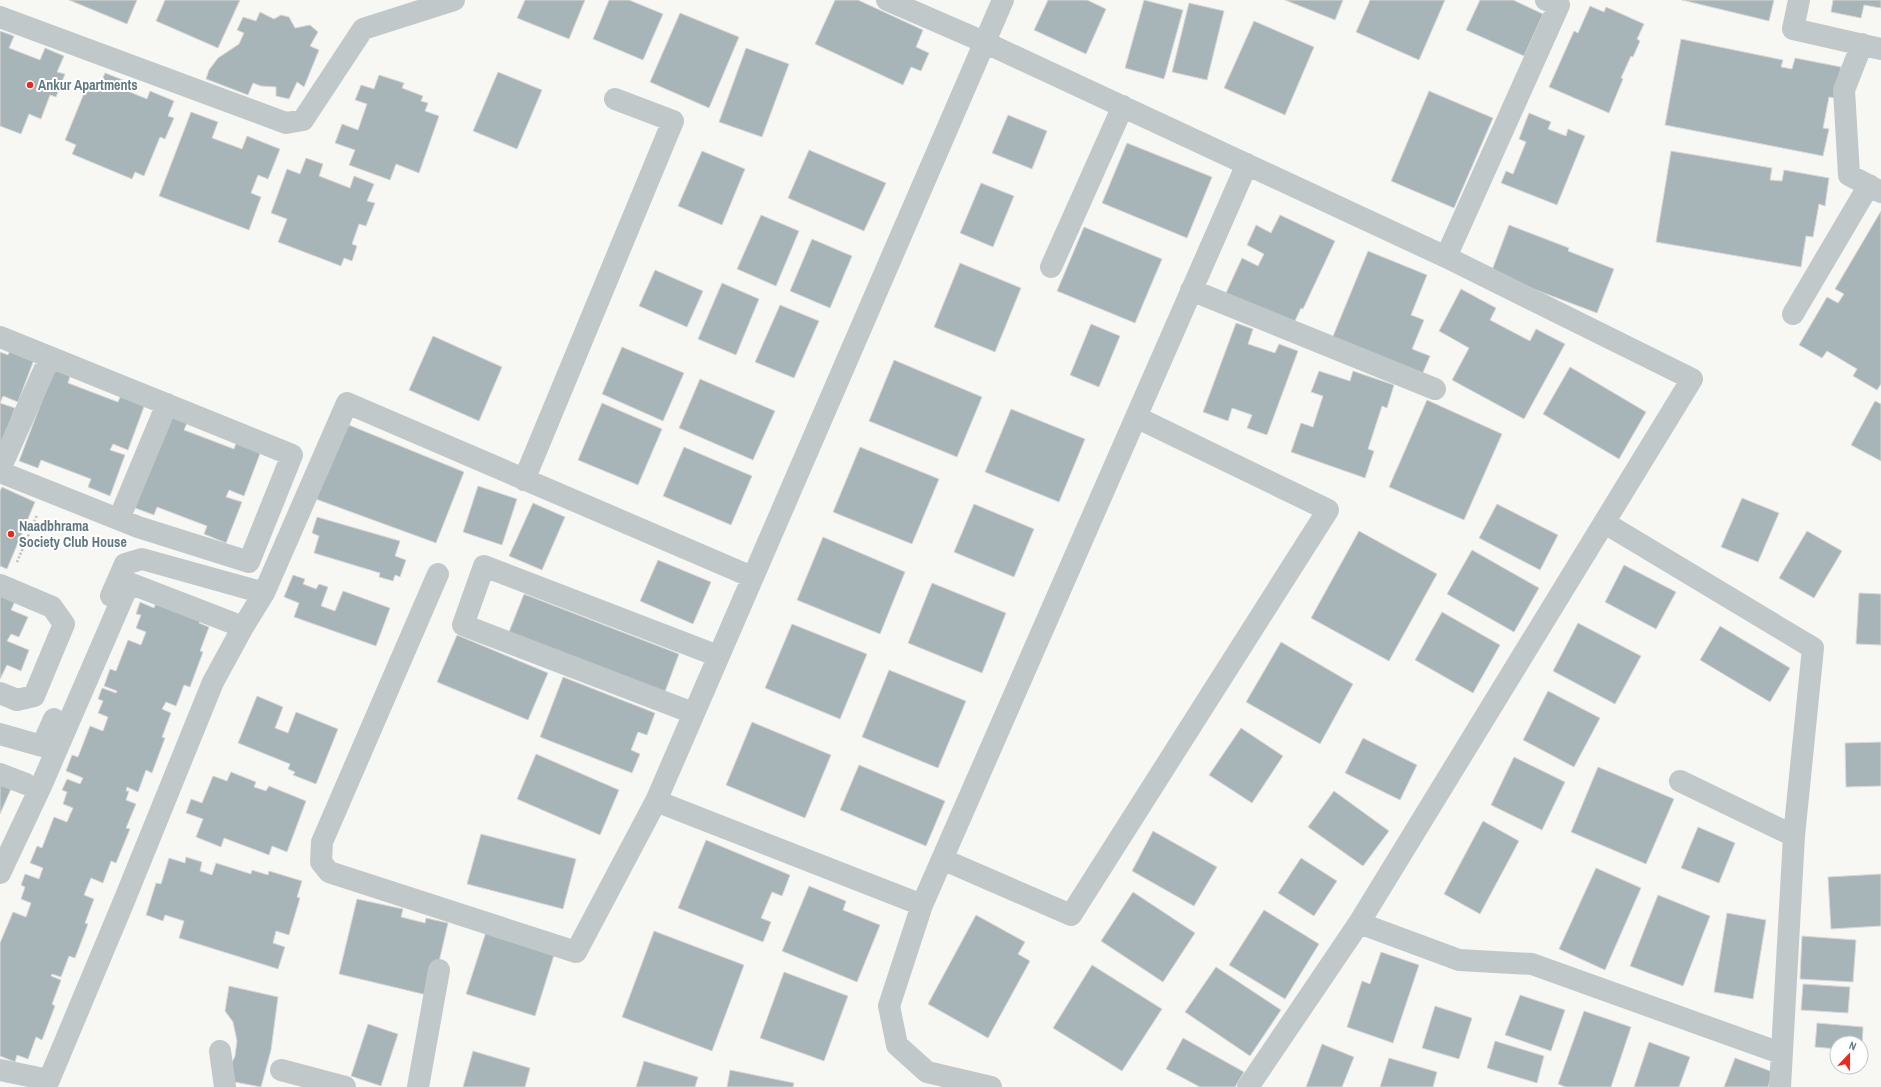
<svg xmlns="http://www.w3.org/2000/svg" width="1881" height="1087" viewBox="0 0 1881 1087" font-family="'Archivo Narrow',sans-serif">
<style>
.building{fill:#a8b5b8;stroke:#d9d8d6}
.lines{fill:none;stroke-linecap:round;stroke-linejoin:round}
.path{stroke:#bdc1c2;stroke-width:2.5;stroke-dasharray:2 2;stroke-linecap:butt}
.minor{stroke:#c1c8ca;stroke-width:22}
.poi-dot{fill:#ee271c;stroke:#fff;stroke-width:1.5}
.labels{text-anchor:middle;stroke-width:4;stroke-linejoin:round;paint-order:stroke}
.poi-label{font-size:14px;font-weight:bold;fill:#607981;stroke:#fff;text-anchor:start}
</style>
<rect width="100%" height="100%" fill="#f7f7f4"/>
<path class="building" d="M69,0H137L127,24Z
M165,0H240L218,48L156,21Z
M525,0H585L569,39L517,18Z
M609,0H629L663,14L643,60L593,39Z
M835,0H858L923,30L916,47L929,53L921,71L911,67L903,85L815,44Z
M1048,0H1087L1106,9L1086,54L1034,30Z
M1144,0L1183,10L1164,79L1125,68Z
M1285,0H1343L1335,20Z
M1370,0H1445L1419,60L1356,32Z
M1480,0H1513L1543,14L1524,56L1466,30Z
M1682,0H1774L1769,21Z
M1833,0H1881V8L1864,5L1861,18L1831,12Z
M1189,3L1224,11L1207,80L1172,72Z
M1590,6L1604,12L1606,7L1644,24L1637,39L1640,41L1633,57L1631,56L1621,78L1623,79L1609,113L1549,87L1574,31L1578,33Z
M260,12L274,19L281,15L289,17L295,28L310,25L318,32L310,46L319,50L304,87L297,82L289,99L276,96V87L261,86L253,83L248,95L206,79L209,70L218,58L239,44L244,33L237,30L243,17L256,21Z
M680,13L739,37L709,108L650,82Z
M1254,21L1314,47L1285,115L1224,88Z
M0,31L14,36L9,48L40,60L45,48L64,56L57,72L65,74L56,97L50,95L41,119L29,114L21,134L0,126Z
M1681,39L1783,60L1781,67L1792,69L1795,58L1841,67L1835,98L1829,97L1823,128L1829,129L1823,156L1665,125Z
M746,48L789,64L762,137L719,122Z
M498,72L542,90L517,149L473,131Z
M105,73L128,82L125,90L147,99L150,91L174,101L168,116L174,118L165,139L160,137L144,176L135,172L132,179L72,154L76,145L65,140L89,81L100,85Z
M379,75L404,83L402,88L423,96L421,101L428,103L425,111L439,116L419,173L396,164L390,180L349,165L355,150L335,143L342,124L358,130L367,104L355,100L361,85L374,89Z
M1429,91L1493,118L1454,208L1391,181Z
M191,112L218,122L212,138L242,149L247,136L280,149L268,179L258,175L251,193L261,197L249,230L159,196Z
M1529,113L1551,122L1548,129L1566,136L1568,129L1585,136L1557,205L1501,183L1506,171L1513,174L1526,142L1519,139Z
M1008,115L1047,131L1032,169L992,153Z
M1127,143L1212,177L1187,238L1102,203Z
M809,150L886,183L864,231L788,198Z
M702,151L745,169L722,225L678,206Z
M1671,151L1772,168L1770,180L1782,181L1784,170L1829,178L1825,206L1819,204L1813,237L1806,236L1801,267L1656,242Z
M306,158L323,164L319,176L350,188L354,176L374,184L367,201L375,203L366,226L359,224L352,244L357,246L352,261L344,258L341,266L278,242L287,219L271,213L287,169L300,174Z
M981,183L1014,196L993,247L960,233Z
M1881,211V384L1877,390L1853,376L1857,369L1827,351L1822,358L1799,345L1827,297L1838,303L1844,294L1835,289Z
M761,215L799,231L776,286L737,269Z
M1280,215L1335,241L1303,309L1301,308L1293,325L1226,293L1242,258L1258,266L1264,254L1247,245L1256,225L1271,233Z
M1509,225L1569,248L1568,251L1614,269L1597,313L1491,273Z
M1084,227L1162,259L1135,323L1057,291Z
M812,239L852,256L830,308L790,291Z
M1368,251L1427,275L1411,315L1424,320L1412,349L1430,356L1421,377L1331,341Z
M960,263L1021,288L995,352L934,327Z
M655,270L703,291L687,327L639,306Z
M722,283L759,299L736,355L698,339Z
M1461,289L1496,308L1490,320L1530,341L1536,329L1565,344L1524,419L1452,380L1469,348L1439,331Z
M780,305L819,321L794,378L755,362Z
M1236,323L1253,329L1248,344L1275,353L1279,344L1298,351L1267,435L1247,428L1252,415L1232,408L1228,421L1203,412Z
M1091,324L1120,336L1099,387L1070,375Z
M433,336L502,367L479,421L409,390Z
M622,347L684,373L663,421L602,394Z
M11,348L35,357L18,402L3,396L0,403L15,408L0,449V352L8,355Z
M894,360L982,397L957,457L869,421Z
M1570,367L1646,412L1619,459L1543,414Z
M54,369L70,376L68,383L118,402L121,395L145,404L128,450L113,444L110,450L125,455L110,496L88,487L91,479L41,460L38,468L19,461Z
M1319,371L1350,381L1353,371L1394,385L1387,408L1382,406L1368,449L1374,451L1365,478L1291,452L1301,423L1313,427L1323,396L1311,392Z
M700,379L775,411L753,460L679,428Z
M1427,400L1502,434L1464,520L1389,487Z
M1875,401L1881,404V461L1851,445Z
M602,403L662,429L638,485L578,460Z
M1011,409L1085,439L1059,502L985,472Z
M170,416L187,423L184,430L234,449L237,441L261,451L244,496L229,490L226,497L242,502L226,543L204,534L207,526L157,507L154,515L135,508Z
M344,423L464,472L436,543L313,498Z
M684,447L752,476L731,525L663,496Z
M860,447L939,479L912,544L833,512Z
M478,486L517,499L502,545L463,532Z
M2,487L35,502L7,569L0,566V491Z
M1742,498L1779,513L1758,562L1721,547Z
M533,503L565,517L542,570L509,556Z
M974,504L1034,529L1014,577L954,552Z
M1497,504L1558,535L1540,570L1479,538Z
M317,517L400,541L395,556L406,560L400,577L395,575L393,581L379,577L380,573L314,553L319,536L312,533Z
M1359,531L1437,574L1389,661L1311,618Z
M1807,531L1842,551L1814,598L1779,578Z
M823,537L905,572L880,634L797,600Z
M1472,550L1539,588L1514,632L1447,594Z
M658,560L711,582L693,624L640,601Z
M1624,565L1676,592L1656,629L1605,602Z
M293,575L305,579L303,584L316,589L319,584L328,587L321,606L335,611L343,591L390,608L376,646L294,617L299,603L284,597Z
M932,583L1006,613L982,673L908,643Z
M1859,593L1881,594V645L1856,644Z
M524,594L679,654L663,697L507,637Z
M0,595L15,601L11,610L28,617L19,637L11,634L7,641L29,650L21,671L7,665L0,679Z
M158,598L203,615L199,623L209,627L200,651L203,652L190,687L184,685L176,706L166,702L162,709L171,713L162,737L165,738L152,773L146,770L138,792L127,787L126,791H129L126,800L136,804L126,828L130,829L116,863L111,861L103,883L91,878L88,885L84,895L94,899L85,923L88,924L75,958L69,956L61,977L52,974L51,976L61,980L52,1004L55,1006L42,1040L36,1037L28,1059L17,1055L15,1062L0,1056V943L13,912L26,917L31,903L21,899L25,887L21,885L25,874L39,879L43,868L30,863L37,846L42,848L54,817L67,822L73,808L63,804L67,792L62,790L67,779L80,784L83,778L66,771L72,755L78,757L90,726L103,731L108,717L98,713L103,701L98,699L102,688L116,693L117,691L104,686L110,669L116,671L128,640L141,645L146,632L136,628L141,615L136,614L140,602L154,608Z
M1442,612L1500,645L1473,693L1415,660Z
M1578,623L1641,656L1615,704L1553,671Z
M792,624L867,654L840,719L765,688Z
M1720,626L1790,668L1770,702L1700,660Z
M457,635L548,673L528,720L437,682Z
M1281,642L1353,684L1320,744L1246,702Z
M889,670L966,701L938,768L862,737Z
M563,677L655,713L647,735L638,732L631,750L640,754L632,773L540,737Z
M1548,691L1600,718L1574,767L1523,740Z
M257,696L283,707L275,728L288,733L296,712L338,729L316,784L293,775L295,772L288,769L290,764L238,743Z
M752,722L831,755L805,818L726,785Z
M1241,728L1283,756L1252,803L1209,775Z
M1363,738L1417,765L1400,800L1345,773Z
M1881,742V786L1846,787L1845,743Z
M536,754L619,790L600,835L517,799Z
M1514,757L1565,782L1542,830L1491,805Z
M859,765L945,801L926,846L840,810Z
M1598,767L1674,799L1646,864L1571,832Z
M231,772L256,782L254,787L266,791L269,786L306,801L287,852L272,846L269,855L224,838L221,847L196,837L203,819L186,813L191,799L202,803L213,776L227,781Z
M0,776L14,782L0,814Z
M1334,791L1389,831L1363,866L1308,827Z
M1483,821L1519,841L1480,914L1444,894Z
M1698,827L1735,843L1719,883L1681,868Z
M1153,831L1217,867L1194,906L1132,871Z
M481,834L576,859L563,909L467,884Z
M706,840L790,875L782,896L772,892L761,918L771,922L763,942L678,908Z
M186,857L202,862L200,871L212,875L216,863L251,874L252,870L268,875L269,871L302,881L297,897L300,898L289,935L276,931L273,943L285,947L278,969L179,938L184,921L165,915L163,921L146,915L156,883L161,884L169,858L185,863Z
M1301,858L1337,881L1314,916L1278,893Z
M1596,868L1641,888L1605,970L1559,949Z
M1881,874V926L1831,929L1828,877Z
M809,886L846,901L843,910L880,925L857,982L782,951Z
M1133,892L1195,933L1163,982L1101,941Z
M1658,895L1710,916L1683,986L1630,966Z
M357,899L403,909L401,917L425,923L426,918L448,923L431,996L339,974Z
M1264,910L1319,944L1285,999L1229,965Z
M1727,913L1766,920L1753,999L1714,992Z
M976,915L1025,942L1018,954L1030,961L988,1038L928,1004Z
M654,931L744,965L712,1051L622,1017Z
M486,932L554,955L535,1016L466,994Z
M1802,936L1856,940L1853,982L1800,979Z
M1381,952L1419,965L1393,1043L1347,1027L1362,981L1370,984Z
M1092,965L1162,1009L1122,1071L1053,1028Z
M1216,967L1281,1010L1250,1056L1185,1012Z
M784,972L848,996L824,1061L760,1038Z
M1803,984L1850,987L1848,1013L1801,1010Z
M229,986L278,997L271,1050L261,1087L224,1080L235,1056L237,1041L233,1022L225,1011Z
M1520,995L1565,1010L1551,1051L1505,1035Z
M1435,1006L1472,1018L1459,1059L1422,1048Z
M1584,1011L1631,1027L1611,1087H1566L1558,1084Z
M1817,1023L1863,1027L1862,1051L1861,1043H1837V1049L1815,1047Z
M368,1024L398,1034L381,1086L351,1076Z
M1183,1038L1244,1072L1235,1087H1200L1166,1069Z
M1495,1041L1544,1056L1537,1083L1487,1068Z
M1649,1042L1690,1057L1679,1087H1634Z
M1322,1044L1354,1057L1342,1087H1306Z
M473,1051L530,1068L525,1087H463Z
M1389,1058L1437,1072L1433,1087H1380Z
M1735,1058L1773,1072L1768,1087H1724Z
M644,1061L698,1077L695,1087H636Z
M730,1070L794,1083L793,1087H727Z"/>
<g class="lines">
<path class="path" d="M17,562L37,515"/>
<path class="minor" d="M887,0L984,42L1446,257L1692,379L1359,923L1248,1087
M1799,0L1793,29L1881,49
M0,17L286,123L303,120L363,29L454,0
M1862,44L1844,90L1849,175L1881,192
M1446,257L1559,5L1546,0
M1051,267L1123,106
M1191,290L1435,389
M1793,314L1869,185
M0,337L292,455L249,562L138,527L0,472
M0,469L50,357
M524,480L673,121L615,99
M119,519L167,404
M1605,523L1813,648L1794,836L1780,1087
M438,574L322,842L321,862L329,872L576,952L656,801L1003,0
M0,585L52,607L64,624L34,696L17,700L0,693
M111,596L125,564L142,559L264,593
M693,713L463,625L484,566L718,656
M0,734L42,746L54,719
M0,774L26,784
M1680,781L1794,836
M656,801L922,905
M942,859L1071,915L1328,510L1136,417
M0,873L41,786L129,583L243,627
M1359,923L1459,960L1532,964L1780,1053
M220,1051L225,1087
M0,1070L49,1080L124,901L213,682L243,627L264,593L347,403L752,577
M281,1070L345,1087
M418,1087L439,970
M991,1087L927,1072L897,1045L889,1006L922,905L1247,164"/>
</g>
<g class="poi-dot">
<circle cx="30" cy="85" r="4"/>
<circle cx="11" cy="534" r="4"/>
</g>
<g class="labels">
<g class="poi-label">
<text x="38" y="90">Ankur Apartments</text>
<text x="19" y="531">Naadbhrama<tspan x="19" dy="16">Society Club House</tspan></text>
</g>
</g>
<g transform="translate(1849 1055) rotate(22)"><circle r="19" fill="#ffffff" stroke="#bfc9cd"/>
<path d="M0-3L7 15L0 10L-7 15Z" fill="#ee271c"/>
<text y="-6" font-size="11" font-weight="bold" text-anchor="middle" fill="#607981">N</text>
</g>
</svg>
